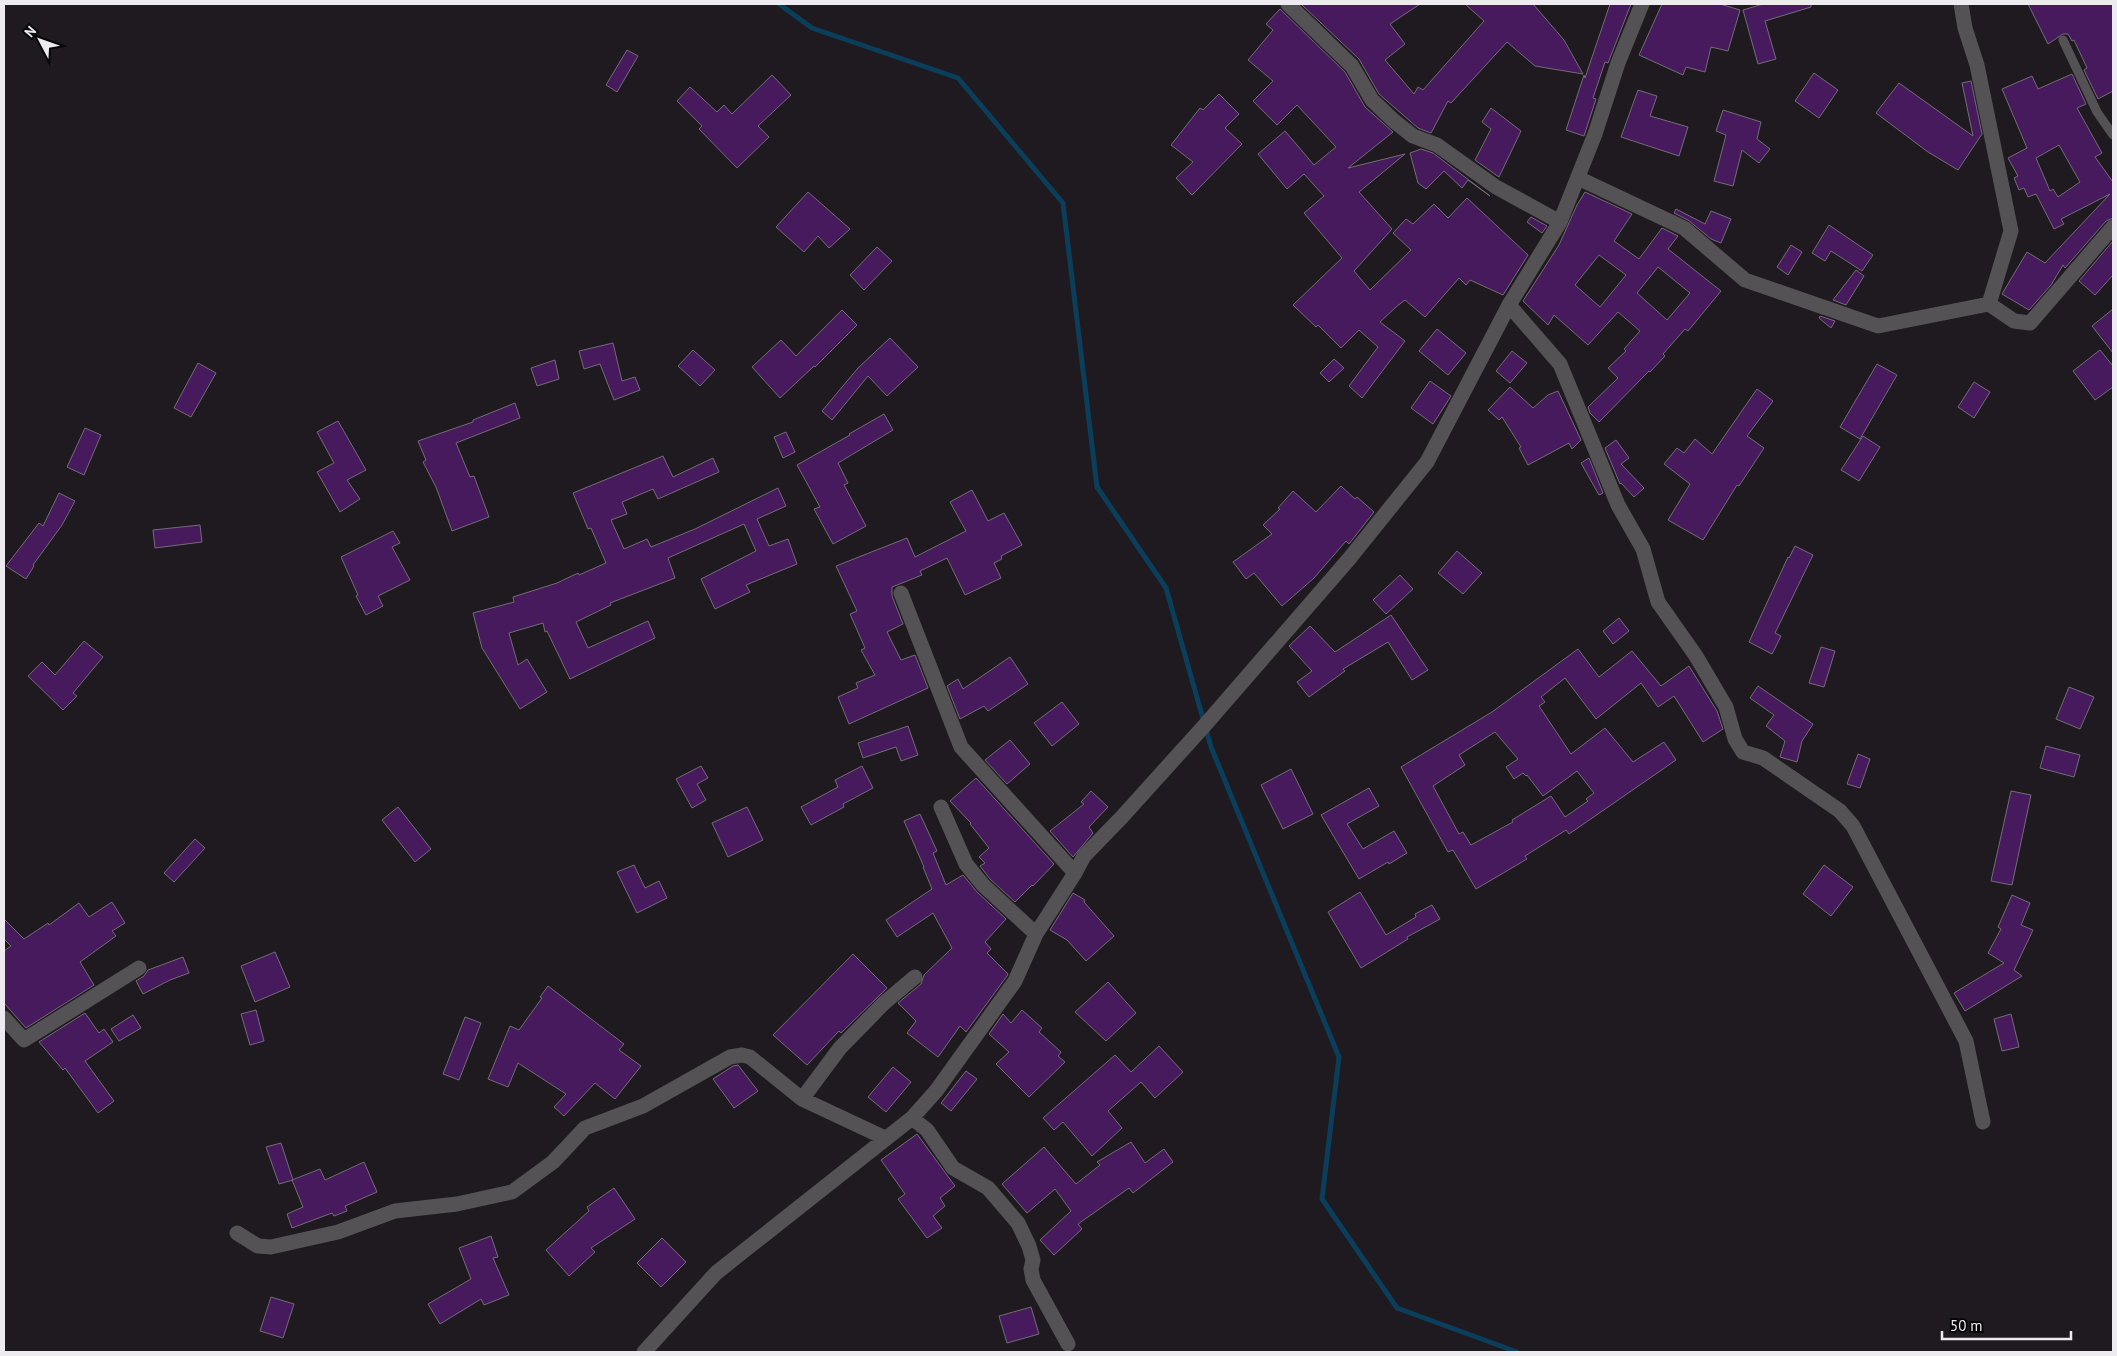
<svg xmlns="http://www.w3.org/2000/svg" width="2117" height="1356" viewBox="0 0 2117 1356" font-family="'PT Sans',sans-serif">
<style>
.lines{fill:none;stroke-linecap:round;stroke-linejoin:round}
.stream{stroke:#0b3e5b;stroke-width:5}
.building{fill:#471a5e;stroke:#726d75;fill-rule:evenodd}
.lane{stroke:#545255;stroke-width:9}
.street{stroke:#545255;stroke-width:15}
</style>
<rect width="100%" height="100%" fill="#1e1a20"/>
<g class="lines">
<path class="stream" d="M779,4L812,28L958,78L1063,203L1097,487L1166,588L1211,747L1339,1057L1322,1199L1397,1308L1517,1352"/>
</g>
<path class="building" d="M1301,4H1420L1390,24L1405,44L1385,60L1414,94L1418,87L1423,90L1484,21L1465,4H1533L1564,40L1583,74L1535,66L1507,42L1451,103L1448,101L1431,133L1418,128L1379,94L1359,59Z
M1610,4H1631L1608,63L1605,62L1593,98L1596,99L1584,136L1566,130L1584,75L1585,78Z
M1662,4H1720L1740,10L1728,51L1711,47L1705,72L1686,67L1683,75L1639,55Z
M1763,4H1811V7L1765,21L1776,59L1758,64L1743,10Z
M2028,4H2113V91L2098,99L2084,70L2087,68L2074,40L2072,41L2068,34H2063L2048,44Z
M1280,9L1345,72L1365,107L1393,132L1348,168L1405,154L1359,192L1392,229L1354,271L1370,290L1411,250L1393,233L1406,219L1413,224L1434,204L1448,218L1467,198L1528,255L1503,295L1470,280L1466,285L1459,278L1425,317L1405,300L1396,307L1380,322L1405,341L1362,398L1349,386L1378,347L1359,330L1341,348L1318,325L1316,327L1293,305L1342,258L1304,213L1324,196L1304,174L1287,189L1258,154L1285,131L1314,165L1336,147L1297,105L1277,125L1253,101L1273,81L1248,60L1273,30L1266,24Z
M627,50L638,56L617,92L606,85Z
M1814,73L1838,90L1819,118L1795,101Z
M2072,74L2086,104L2077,108L2102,153L2095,157L2113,182V218L2106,221L2065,268L2063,265L2051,285L2029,310L2002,294L2027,252L2045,263L2110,194L2061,219L2064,224L2054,229L2036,194L2028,197L2024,188L2019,190L2014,178L2018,176L2008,158L2027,148L2002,89L2032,76L2038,89ZM2059,145L2080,182L2058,197L2053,189L2050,191L2036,158Z
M772,75L791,95L758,126L769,137L737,168L699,129L702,126L677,101L690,87L717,112L724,105L732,114Z
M1971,81L1982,134L1958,170L1928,152L1876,113L1899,83L1973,136L1962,83Z
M1638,90L1657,96L1650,116L1688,127L1679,156L1621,137Z
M1219,94L1239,114L1225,128L1242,144L1192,195L1176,178L1193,162L1171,145L1200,108L1203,110Z
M1491,108L1521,131L1499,177L1475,160L1491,129L1482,122Z
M1723,110L1761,122L1757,139L1770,149L1759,163L1742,150L1733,186L1714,181L1726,135L1716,131Z
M1421,149L1433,153L1490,196L1468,180L1462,188L1444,171L1426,189L1418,183L1410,153Z
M808,192L850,229L829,248L818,236L804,252L776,227Z
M1585,192L1632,214L1614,241L1639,259L1662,228L1678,236L1668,249L1721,291L1688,331L1685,329L1663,354L1665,356L1650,372L1649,371L1599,422L1590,413L1588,407L1618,378L1608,368L1626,351L1624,349L1640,331L1618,312L1588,345L1554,315L1548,325L1523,301L1559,245L1577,205ZM1599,255L1626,275L1600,307L1575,285ZM1658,267L1690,293L1667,320L1637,293Z
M1676,209L1705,224L1711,211L1731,219L1721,243L1711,239L1688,220L1674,213Z
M1531,217L1547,226L1542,233L1527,222Z
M1829,225L1873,255L1862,271L1831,251L1825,261L1812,253Z
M2113,241V275L2095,295L2079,281Z
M1791,245L1802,252L1788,275L1777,267Z
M877,247L892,261L864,290L850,275Z
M1856,270L1864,276L1846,305L1833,300Z
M2113,309V353L2092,326Z
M842,310L857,325L815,367L814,366L780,398L752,367L781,340L796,356Z
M1820,316L1835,321L1831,328L1819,318Z
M1437,329L1466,353L1448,375L1419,351Z
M890,338L918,367L887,396L868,376L832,420L822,411L858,368Z
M613,343L622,381L635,377L640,390L614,400L600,364L584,369L579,351Z
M693,350L715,370L700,386L678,366Z
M2100,350L2113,366V387L2095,400L2073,371Z
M1512,351L1527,363L1510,383L1496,371Z
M1334,359L1344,368L1329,382L1320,373Z
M555,360L559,379L537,386L531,368Z
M198,363L216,373L191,417L174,408Z
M1877,364L1897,375L1860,439L1840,427Z
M1430,381L1451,396L1433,424L1411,408Z
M1974,382L1990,392L1974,418L1958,407Z
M1510,387L1533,408L1548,395L1558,391L1581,440L1572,449L1569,443L1528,465L1519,448L1521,447L1502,417L1499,420L1488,410Z
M1757,389L1773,401L1747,436L1764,448L1739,486L1737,485L1703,540L1668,520L1690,484L1664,464L1677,448L1684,453L1695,439L1712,454Z
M515,403L520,418L456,443L470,477L474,476L489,517L452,531L436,487L423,462L426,460L418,441L473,422V420Z
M884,414L893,430L838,463L848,483L844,485L866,526L833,544L814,509L820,507L797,465L850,435L849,434Z
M338,421L366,470L347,480L360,499L340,512L317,472L334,463L317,432Z
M85,428L101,435L84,475L67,467Z
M786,432L795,452L783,458L774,437Z
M1863,436L1880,447L1859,481L1841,470Z
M1616,440L1629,458L1621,464L1644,488L1634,497L1621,483L1620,484L1605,448Z
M663,456L673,477L713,458L719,472L658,499L653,489L622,502L627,514L611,520L624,549L647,539L651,547L695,529L778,488L786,506L757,519L769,546L788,539L797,564L746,585L750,592L715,609L701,579L756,551L744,524L668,558L675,578L610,603L611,605L576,622L588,648L648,621L655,638L570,679L547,631L545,632L543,623L509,633L518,665L527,659L547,692L520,709L482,648L473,613L514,602L513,597L557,583L578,573L579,575L606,563L591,528L588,529L573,493Z
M1589,458L1603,493L1599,495L1581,463Z
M1341,486L1355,499L1357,497L1374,512L1349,544L1346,541L1314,578L1282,606L1254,573L1246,579L1233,562L1272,534L1263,525L1280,509L1278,508L1293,491L1316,512Z
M972,490L988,521L1004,513L1022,545L1001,556L1002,559L994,563L1001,578L965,595L947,558L920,571L922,575L892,587V596L903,624L887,632L901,660L915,655L928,688L849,724L838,697L858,688L856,683L875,675L861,650L865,648L850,614L857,611L836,566L907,538L915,557L966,531L950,502Z
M59,493L75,501L62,525L33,565L34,566L26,579L6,566L39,523L43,526Z
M200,525L202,542L155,548L153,530Z
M393,531L400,543L392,547L410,580L378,596L383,606L366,615L356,596L358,595L341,557Z
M1795,546L1813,555L1775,633L1781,636L1772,654L1749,642L1788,557L1789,558Z
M1457,551L1482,573L1463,594L1438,573Z
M1400,575L1413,589L1386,614L1373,600Z
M1391,615L1428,670L1412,680L1388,642L1343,669L1345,671L1309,697L1297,682L1312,671L1289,646L1310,626L1335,652Z
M1619,618L1629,631L1613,644L1603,631Z
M84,641L103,657L73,693L77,696L63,710L28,676L42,662L55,675Z
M1821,647L1835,651L1824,687L1809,683Z
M1578,649L1599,677L1632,651L1661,686L1689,666L1717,711L1723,729L1703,742L1674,696L1658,707L1641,683L1596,719L1565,678L1541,697L1545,702L1539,706L1571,754L1605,728L1633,762L1664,742L1676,760L1569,834L1566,830L1525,856L1527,859L1476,889L1453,850L1448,852L1401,767L1492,712ZM1495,732L1518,759L1506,767L1514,779L1523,773L1526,776L1527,775L1543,796L1577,771L1594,793L1586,799L1588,801L1565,817L1551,796L1512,820L1513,822L1471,845L1463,832L1459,834L1433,786L1465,765L1459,755Z
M1010,657L1028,684L988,711L984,706L960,719L947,686L958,679L963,689Z
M1758,686L1813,724L1802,741L1797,762L1780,757L1785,741L1766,726L1774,715L1750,698Z
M2069,687L2094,697L2080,729L2056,719Z
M1062,702L1079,724L1052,746L1034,723Z
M908,726L918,755L901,761L896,747L863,758L858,743Z
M1010,740L1030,764L1007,784L985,760Z
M2046,746L2080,755L2074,777L2040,768Z
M1858,754L1870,759L1860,788L1847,784Z
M701,766L708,778L697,784L706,800L692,808L676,779Z
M862,766L873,788L843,804L844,807L811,825L801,807L838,787L835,780Z
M1291,769L1313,814L1283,829L1261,785Z
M976,778L1054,864L1033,886L1032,885L1015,902L990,879L980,866L985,863L979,857L989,848L970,824L971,823L950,801Z
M1369,788L1379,806L1347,824L1363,849L1394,831L1407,853L1389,864L1388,862L1359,879L1321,815Z
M1091,791L1108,807L1089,827L1093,833L1073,857L1050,831L1084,804L1081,802Z
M2011,791L2031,795L2012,885L1991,881Z
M398,807L431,849L415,862L382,820Z
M747,807L763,840L728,857L712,823Z
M920,814L937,851L933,853L946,885L963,875L977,892L1006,919L985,942L991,949L987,953L1008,974L1007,976L966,1032L960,1026L938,1057L907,1033L916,1021L898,1003L921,984L924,975L952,948L933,913L897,937L886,920L932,889L923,867H924L904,821Z
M195,839L205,848L174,882L164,873Z
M634,865L645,888L659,881L667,898L637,913L617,872Z
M1824,865L1853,887L1831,916L1803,894Z
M1360,892L1386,935L1416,917L1415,914L1432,905L1440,919L1407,937L1408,939L1361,968L1328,912Z
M1073,893L1085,900L1084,902L1114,936L1086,961L1067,940L1050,930Z
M2012,895L2030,903L2021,925L2033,930L2014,970L2022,976L1965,1011L1954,993L2004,963L1988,953L2001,929L1998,927Z
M112,902L125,923L112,931L116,936L80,962L94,985L26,1028L4,1003V951L11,946L4,939V919L24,939L48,923L49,925L79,903L89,917Z
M275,952L290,987L255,1002L241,966Z
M853,954L887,988L841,1033L839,1031L807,1065L773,1035Z
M183,957L189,973L170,980L143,994L136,981L144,976L148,970Z
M1108,982L1136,1013L1106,1041L1075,1012Z
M548,986L624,1044L619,1050L641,1066L615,1099L595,1083L564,1116L554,1107L566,1094L518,1063L508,1087L488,1079L510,1026L519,1030L542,998L540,997Z
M256,1010L264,1041L250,1045L241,1014Z
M1022,1010L1042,1028L1039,1032L1061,1052L1058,1056L1065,1062L1029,1097L996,1064L1009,1052L989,1034L1003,1014L1011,1023Z
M85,1013L99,1033L104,1029L113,1042L85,1061L114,1101L98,1113L65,1068L63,1070L39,1042Z
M2011,1014L2019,1047L2002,1051L1994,1019Z
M133,1015L141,1028L119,1041L111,1029Z
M465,1017L481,1023L459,1080L443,1074Z
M1159,1046L1183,1072L1155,1098L1141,1082L1108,1111L1122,1128L1092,1156L1063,1122L1054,1130L1043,1118L1115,1055L1131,1072Z
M738,1065L758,1091L734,1108L713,1079L733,1066Z
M893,1067L911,1082L886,1112L868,1097Z
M966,1071L977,1079L951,1111L941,1103Z
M917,1134L955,1186L940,1198L945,1206L933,1216L942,1228L927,1238L898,1199L905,1194L881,1160Z
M1131,1142L1145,1163L1164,1149L1173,1162L1133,1193L1129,1188L1078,1224L1082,1229L1054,1255L1040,1240L1071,1211L1055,1189L1027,1213L1002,1184L1044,1147L1076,1184L1100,1165L1097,1162Z
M281,1143L293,1180L279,1184L266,1147Z
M364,1162L377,1192L345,1206L347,1211L334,1216L332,1213L292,1228L287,1214L303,1207L292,1180L320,1169L325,1180Z
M614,1188L635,1219L591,1248L595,1252L569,1276L546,1250L589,1211L587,1207Z
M491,1236L498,1257L493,1258L509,1295L484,1305L481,1299L440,1324L428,1304L471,1279L459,1248Z
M662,1238L686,1262L661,1287L637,1263Z
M271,1297L294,1304L283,1338L260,1331Z
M1031,1307L1039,1334L1007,1343L999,1316Z"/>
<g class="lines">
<path class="lane" d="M2063,40L2097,112L2113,135"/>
<path class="street" d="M1288,4L1352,66L1372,100L1394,121L1413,136L1437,145L1496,187L1560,222
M1961,4L1965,28L1977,65L2011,231L1989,304L2014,321L2030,323L2113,227
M1578,178L1684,228L1745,280L1878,326L1989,304
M1509,305L1560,364L1618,505L1643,549L1658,602L1696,656L1726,707L1735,739L1743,752L1763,758L1840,811L1853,826L1966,1041L1983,1122
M901,593L961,747L1075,873
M941,807L966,864L983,885L1036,934
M4,1018L24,1040L139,968
M802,1099L840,1048L884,1003L915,977
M912,1118L936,1091L1015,981L1036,934L1075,873L1084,856L1121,818L1205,725L1349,559L1427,462L1509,305L1560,222L1595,134L1618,63L1642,4
M237,1233L258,1246L271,1247L338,1232L395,1211L457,1204L512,1192L553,1162L585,1128L643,1106L730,1057L742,1055L750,1057L802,1099L885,1138
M644,1352L716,1273L912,1118L927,1130L953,1168L988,1188L1018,1223L1029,1246L1033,1260L1031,1269L1033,1280L1068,1344"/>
</g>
<rect width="2117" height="1356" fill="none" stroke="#edebef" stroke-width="10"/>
<g transform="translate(40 40) rotate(311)" stroke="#070608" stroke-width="4" paint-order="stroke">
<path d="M0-4L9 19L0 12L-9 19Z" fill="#edebef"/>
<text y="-8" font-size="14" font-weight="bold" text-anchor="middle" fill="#edebef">N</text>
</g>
<path d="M1942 1331v8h129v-8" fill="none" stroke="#edebef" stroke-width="2.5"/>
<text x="1950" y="1331" font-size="15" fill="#edebef" stroke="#070608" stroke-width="4" paint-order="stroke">50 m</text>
</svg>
